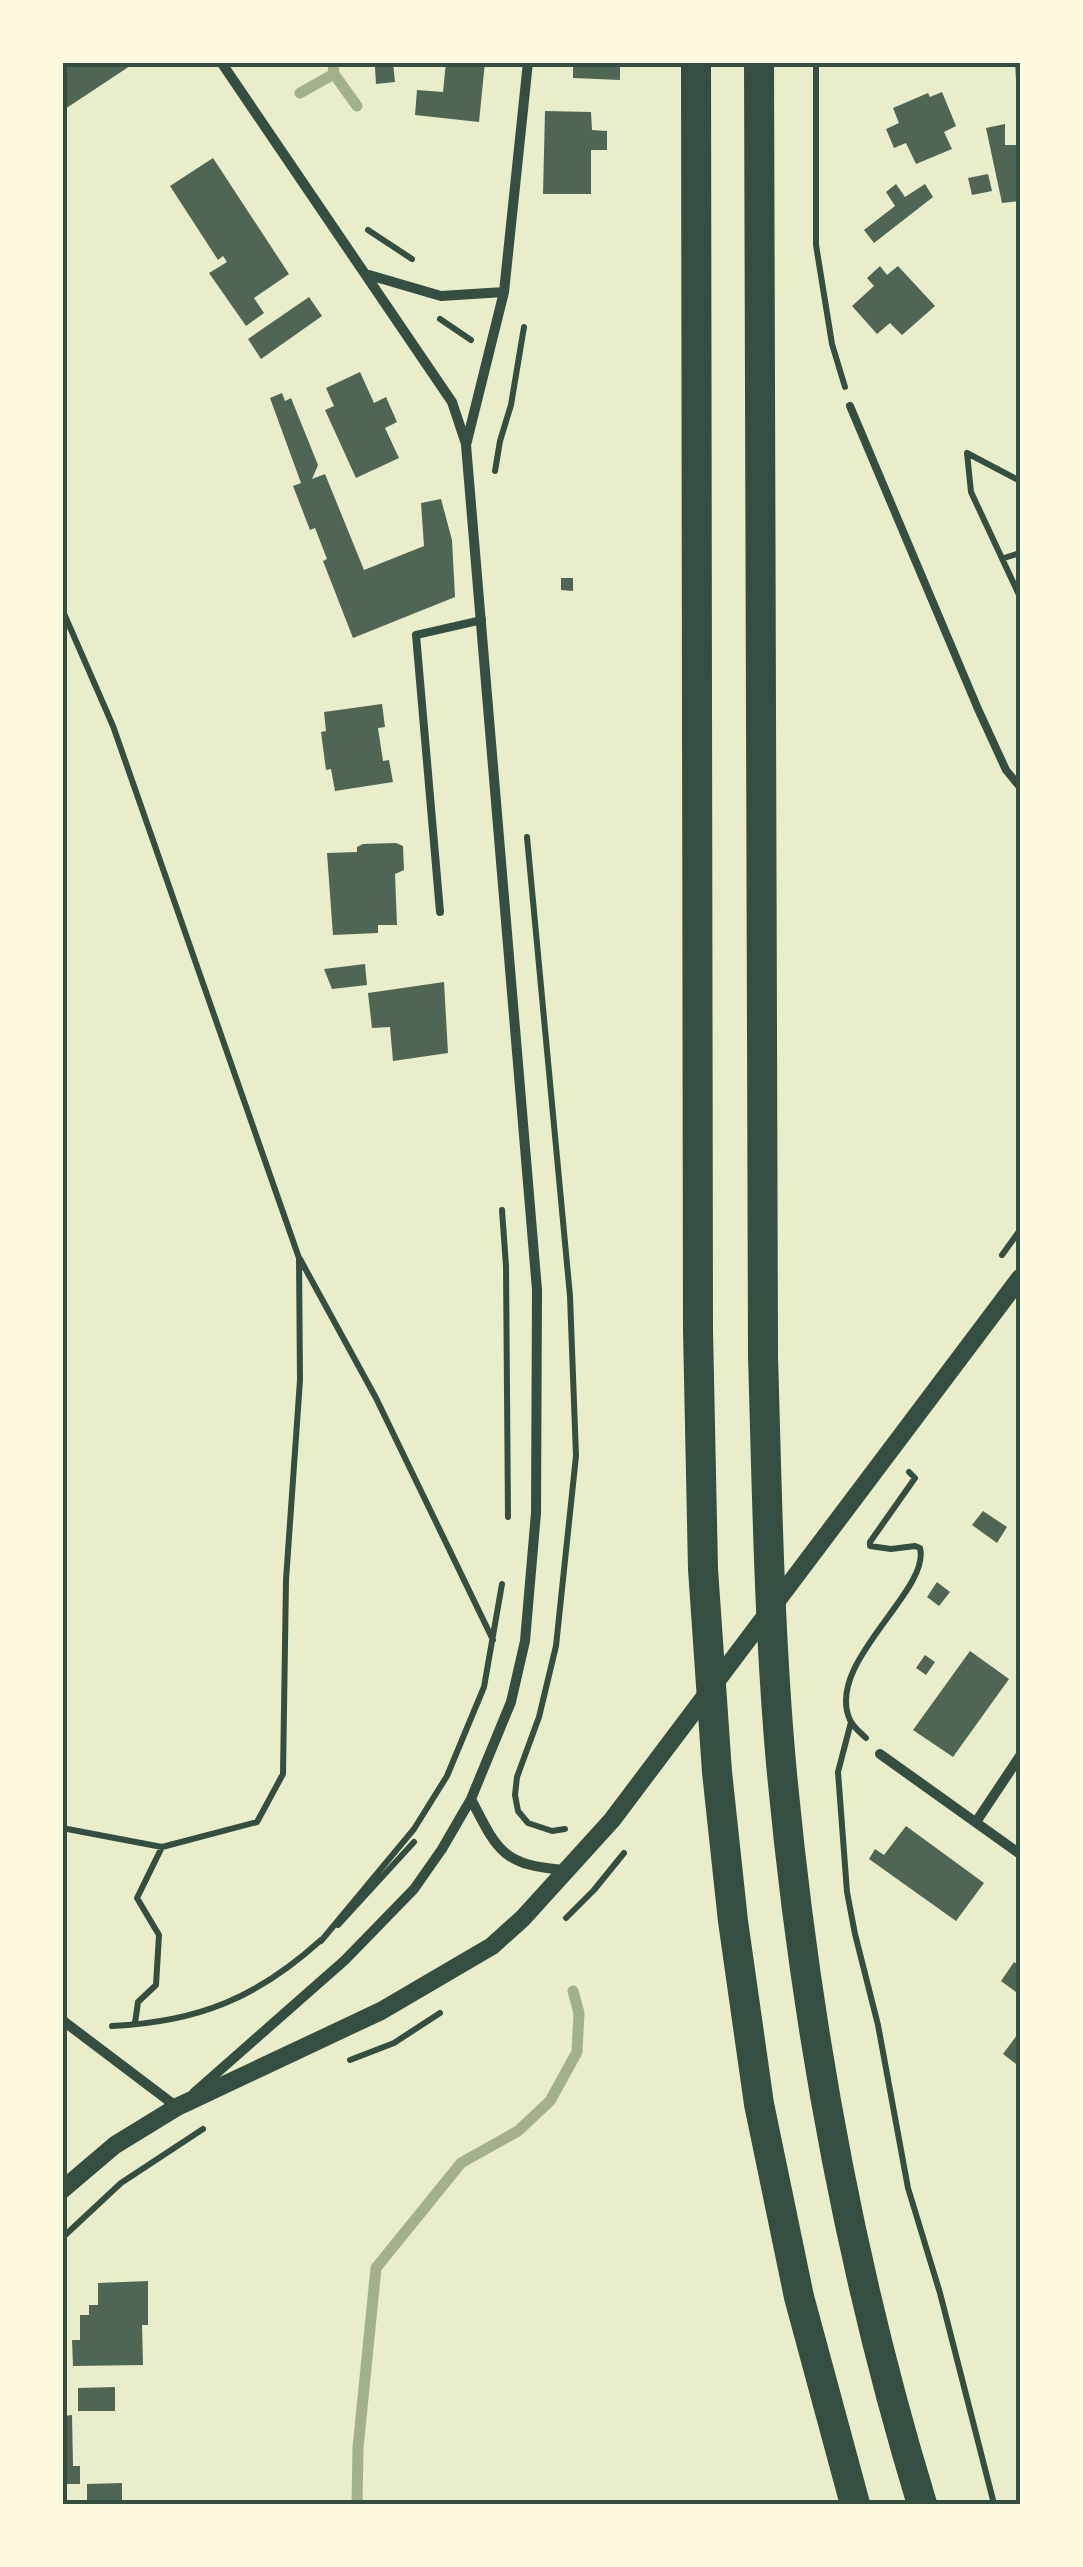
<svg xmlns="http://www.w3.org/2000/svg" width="1083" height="2567" viewBox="0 0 1083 2567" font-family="'Asap Condensed',sans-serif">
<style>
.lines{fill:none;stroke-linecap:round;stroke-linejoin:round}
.stream{stroke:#a3b18a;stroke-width:11}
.building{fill:#4f6655}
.path{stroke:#344e41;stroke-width:6}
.service{stroke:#344e41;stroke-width:8}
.minor{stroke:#344e41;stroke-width:10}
.tertiary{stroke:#344e41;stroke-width:18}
.motorway{stroke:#344e41;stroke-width:30}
.neatline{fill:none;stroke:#344e41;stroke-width:4}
</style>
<rect width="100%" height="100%" fill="#e9edc9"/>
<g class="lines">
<path class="stream" d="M333,62L334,74L357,106
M300,93L334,74
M357,2504L358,2448L376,2268L461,2163L518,2131L550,2101L577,2052L579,2013L573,1991"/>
</g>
<path class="building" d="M62,62H136L62,111Z
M366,62H393L395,82L376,84L375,67H366Z
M446,62H485L479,122L415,115L417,90L443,92Z
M573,62H620V80L573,78Z
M1015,62H1020V98H1017Z
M942,92L956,126L944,132L952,149L916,164L906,143L894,148L886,129L899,123L893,108L928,93L930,97Z
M545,111L591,112L592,130L607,131V150H591V194H543Z
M1005,124V145H1020V201L1002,203L986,128Z
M213,158L289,274L254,298L264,313L246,326L209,273L227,262L223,256L218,260L170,186Z
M988,174L992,191L972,195L968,178Z
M896,184L905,197L925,184L933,197L874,243L864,230L895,206L886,192Z
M880,266L887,275L898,266L935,306L902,335L890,323L877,334L852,306L874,286L867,278Z
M309,297L322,316L261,359L248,339Z
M360,372L374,403L386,397L397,422L385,428L399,458L356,478L325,410L334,406L326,388Z
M282,393L285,401L291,398L318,465L312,479L325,474L364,570L424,546L421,503L441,499L452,540L455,597L353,638L323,561L327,559L315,528L310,530L293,486L301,483L270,398Z
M561,578H573V591L561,590Z
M382,704L385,727L378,728L383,761L389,760L393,782L335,791L331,769L326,770L321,732L326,731L324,712Z
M396,843L403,846L404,870L395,874L397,925H378V933L333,935L327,853L357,852V847L363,844Z
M365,964L367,985L332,989L324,969Z
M444,982L448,1053L393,1061L390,1027L372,1028L368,993Z
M983,1511L1007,1527L997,1543L972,1525Z
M937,1582L950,1592L939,1606L927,1597Z
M970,1651L1009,1679L953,1757L913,1730Z
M925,1655L935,1662L926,1675L916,1668Z
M906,1826L984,1883L956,1921L869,1859L875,1849L884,1855Z
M1014,1962L1020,1966V1995L1001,1981Z
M1017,2035L1020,2038V2067L1003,2054Z
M148,2281V2325H142L143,2365L73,2366L72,2340H80V2315H89V2305H98V2283Z
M115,2387V2411H78V2388Z
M72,2415L73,2466H80V2484H62V2416Z
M122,2483V2504H87V2484Z"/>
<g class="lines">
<path class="path" d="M816,62V245L832,344L845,387
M368,230L412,259
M440,319L471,340
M495,471L500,441L511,405L524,327
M1020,481L967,453L971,492L1020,597
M1004,558L1020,553
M62,609L113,726L299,1258L300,1380L286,1580L283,1774L257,1822L162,1847L62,1828
M527,837L570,1296L576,1456L556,1646L539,1717L517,1777L515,1795L518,1811L528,1823L552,1831L565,1829
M502,1210L506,1266L508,1517
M1002,1255L1020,1230
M300,1259L376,1398L493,1640
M851,1722L838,1772L847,1892L855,1934L878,2025L908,2188L940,2293L994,2504
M866,1738C861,1733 853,1727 850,1720C824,1663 931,1591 920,1548L915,1546L891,1549L870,1546V1542L915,1478L909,1472
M566,1918L594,1890L624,1853
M338,1925L414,1842
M321,1941L414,1829L447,1776L484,1687L502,1584
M135,2023L138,2002L156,1985L159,1935L137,1898L162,1847
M112,2026C198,2022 257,1998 321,1940
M350,2060L394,2043L440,2013
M62,2238L121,2183L203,2129"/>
<path class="service" d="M850,406L978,709L1006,770L1020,787
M440,912L416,635L482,620"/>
<path class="minor" d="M221,62L452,402L466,444
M369,275L441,296L504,292
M880,1754L1020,1854
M471,1799C498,1852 503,1865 565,1870
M976,1822L1020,1756
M62,2020L177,2107
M194,2093L345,1960L414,1889L442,1849L471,1799L511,1702L525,1641L536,1513L537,1290L466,445L504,292L528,62"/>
<path class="tertiary" d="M62,2190L115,2145L177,2107L381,2011L492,1946L523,1918L612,1820L1020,1278"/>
<path class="motorway" d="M696,62L698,1330L703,1569L717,1772L733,1921L759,2104L799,2297L855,2504
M759,62L763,1356C767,1491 769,1628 781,1763C804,2013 849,2265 922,2504"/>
</g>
<rect width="1083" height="2567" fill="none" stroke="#fefae0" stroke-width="130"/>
<rect x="65" y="65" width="953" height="2437" class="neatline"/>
</svg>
